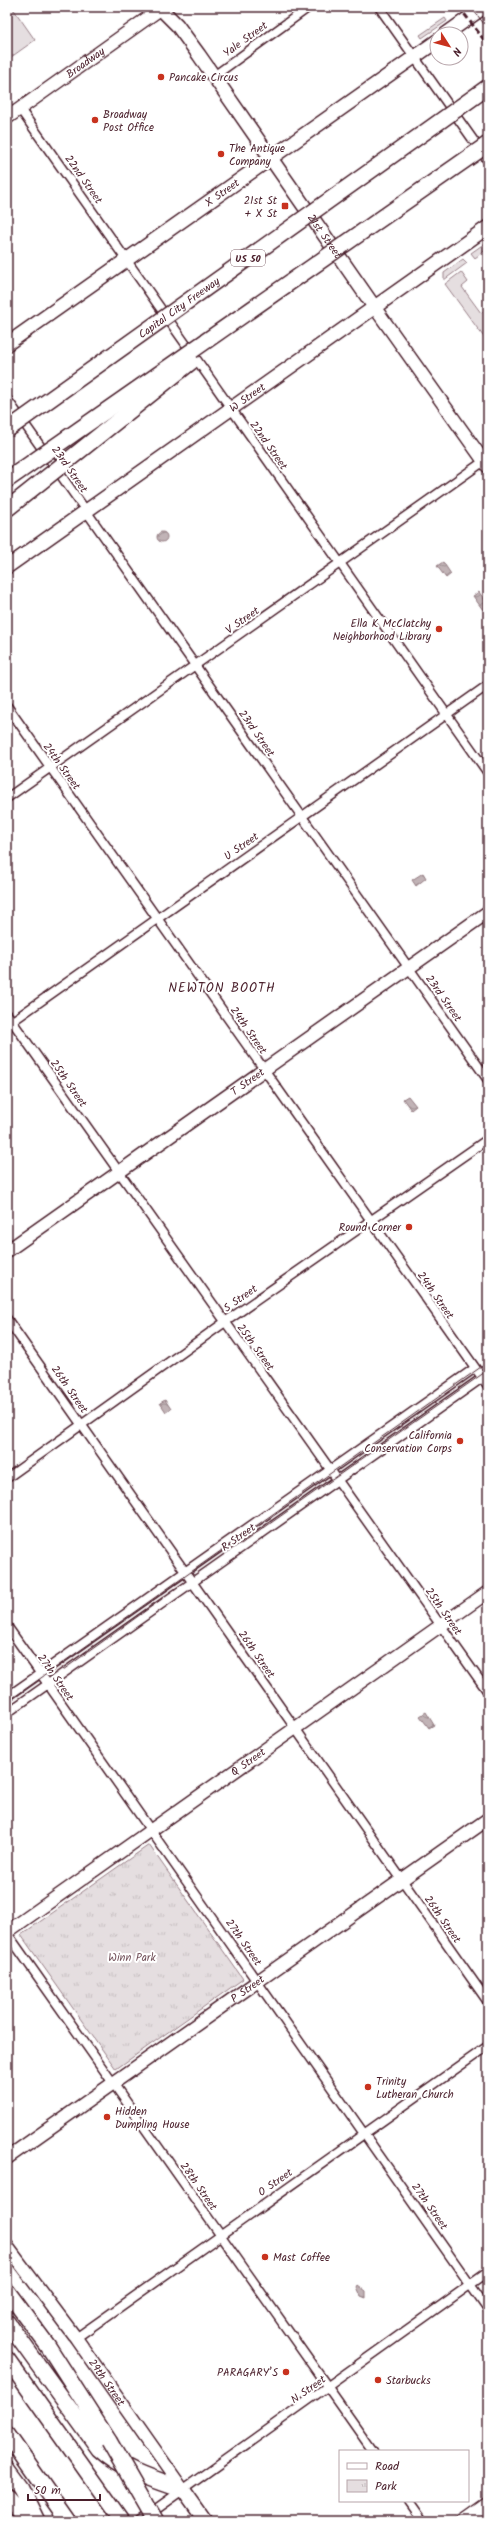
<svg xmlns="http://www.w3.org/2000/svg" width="495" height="2528" viewBox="0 0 495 2528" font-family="Kalam,sans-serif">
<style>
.green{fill:#e5dee0;stroke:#987e86}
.park{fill:url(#park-tufts);stroke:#987e86}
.water{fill:url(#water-waves);stroke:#91787e}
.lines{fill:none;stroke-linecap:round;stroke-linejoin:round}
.street-casing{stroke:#4a1f2b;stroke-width:11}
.secondary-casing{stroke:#4a1f2b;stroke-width:15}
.primary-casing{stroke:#4a1f2b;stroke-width:16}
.highway-casing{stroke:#4a1f2b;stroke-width:18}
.street{stroke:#fff;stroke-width:8}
.secondary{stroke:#fff;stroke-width:12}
.primary{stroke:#fff;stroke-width:13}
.highway{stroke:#fff;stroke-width:15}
.tram{stroke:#4a1f2b;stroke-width:1}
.rail{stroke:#4a1f2b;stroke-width:3;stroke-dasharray:6 3;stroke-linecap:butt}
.highway-bridge-casing{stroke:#4a1f2b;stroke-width:18;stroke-linecap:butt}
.highway-bridge{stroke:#fff;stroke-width:15}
.poi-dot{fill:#c8321e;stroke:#fff;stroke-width:1.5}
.labels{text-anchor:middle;stroke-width:4;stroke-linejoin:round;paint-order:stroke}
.shield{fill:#fff;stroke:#80626b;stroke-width:1}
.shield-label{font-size:10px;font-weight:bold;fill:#4a1f2b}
.street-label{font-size:11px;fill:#4a1f2b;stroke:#fff}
.poi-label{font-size:11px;fill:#4a1f2b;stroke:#fff;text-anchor:start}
.park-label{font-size:11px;fill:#714f58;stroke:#fff}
.quarter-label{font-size:13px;letter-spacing:1px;fill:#4a1f2b;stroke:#fff}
</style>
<defs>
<pattern id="park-tufts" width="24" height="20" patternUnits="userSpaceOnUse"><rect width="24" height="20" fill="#e5dee0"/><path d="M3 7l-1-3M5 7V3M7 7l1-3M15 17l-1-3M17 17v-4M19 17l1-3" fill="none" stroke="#c6bec0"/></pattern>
<pattern id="water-waves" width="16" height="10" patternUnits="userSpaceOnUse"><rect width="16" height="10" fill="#c1b3b6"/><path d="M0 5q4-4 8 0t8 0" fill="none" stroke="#9f9194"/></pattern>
</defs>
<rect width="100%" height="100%" fill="#fff"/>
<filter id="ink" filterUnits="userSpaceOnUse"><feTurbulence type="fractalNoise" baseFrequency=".025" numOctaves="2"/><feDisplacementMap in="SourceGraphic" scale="8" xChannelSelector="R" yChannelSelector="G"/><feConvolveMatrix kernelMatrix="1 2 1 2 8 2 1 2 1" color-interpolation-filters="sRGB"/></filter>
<g filter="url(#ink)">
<path class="green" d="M7,7H12L35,40L7,60Z
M445,18L447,21L422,38L420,35Z
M488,241V248L475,258L471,253Z
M463,259L467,263L444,280V273Z
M461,272L468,282L462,287L481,313L488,308V339L486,340L445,284Z"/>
<path class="park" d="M149,1845L243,1979L116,2069L21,1935Z"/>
<path class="water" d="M157 537a5 5 0 1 1 10 0a5 5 0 1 1-10 0Z
M443,562L451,574L446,578L437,566Z
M479,592L488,605L483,610L473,596Z
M423,873L426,878L416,886L412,880Z
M408,1096L416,1106L411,1110L403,1099Z
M165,1400L171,1409L166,1412L160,1403Z
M426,1712L434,1725L429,1728L420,1716Z
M358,2285L366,2291V2298L361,2296L357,2287Z"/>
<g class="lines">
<g class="street-casing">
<path id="street" d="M379,7L488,161
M214,76L309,7
M20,109L488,773
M7,399L488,1080
M7,706L488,1386
M7,798L487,459
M7,1014L488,1692
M7,1025L488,685
M7,1319L488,2002
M7,1478L225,1322L488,1139
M7,1626L488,2310
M7,1697L475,1368
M7,1713L482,1378
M7,1933L373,2451
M76,2338L488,2046
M409,2501L423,2521
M139,2521L488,2272"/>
</g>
<g class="secondary-casing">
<g id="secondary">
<path id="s1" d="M7,118L163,7"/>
<path d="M375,308L488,467"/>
<path id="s2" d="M7,1251L488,912"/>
<path id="s3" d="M7,1932L488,1592"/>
<path id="s4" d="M7,2158L488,1819"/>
<path id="s5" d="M7,2246L76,2338L183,2490"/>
<path d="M464,2521L488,2504"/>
</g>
</g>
<g class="primary-casing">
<g id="primary">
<path id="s6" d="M159,7L177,25L199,55L375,308"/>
<path d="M446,34L484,7"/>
<path id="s7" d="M7,344L437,41"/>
<path id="s8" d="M7,567L488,227"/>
<path d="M183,2490L205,2521"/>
</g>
</g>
<g class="highway-casing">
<path id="highway" d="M7,2291L48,2346L109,2441
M7,2322L99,2449C123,2471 154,2480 183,2490
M7,2359L122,2521
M7,2434L68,2521
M7,2469L21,2488L37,2521
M7,2497L28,2521"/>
</g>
<use href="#street" class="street"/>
<use href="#secondary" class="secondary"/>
<use href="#primary" class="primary"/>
<use href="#highway" class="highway"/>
<path class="tram" d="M471,7L488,29
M482,7L488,15
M241,1544L488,1370
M63,1670L162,1599
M7,1702L488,1362"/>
<path class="rail" d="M459,7L488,45"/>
<g class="highway-bridge-casing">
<g id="highway-bridge">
<path id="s9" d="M7,430L488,87"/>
<path d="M7,480L488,144"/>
<path d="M7,509L191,362"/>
<path d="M109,2441L155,2521"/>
</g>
</g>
<use href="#highway-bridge" class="highway-bridge"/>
</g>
</g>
<g class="poi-dot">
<circle cx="161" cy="77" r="4"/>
<circle cx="95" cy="120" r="4"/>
<circle cx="221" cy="154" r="4"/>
<rect x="281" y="202" width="8" height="8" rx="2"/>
<circle cx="439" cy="629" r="4"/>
<circle cx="409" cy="1227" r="4"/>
<circle cx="460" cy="1441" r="4"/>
<circle cx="368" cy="2087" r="4"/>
<circle cx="107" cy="2117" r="4"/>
<circle cx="265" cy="2257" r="4"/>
<circle cx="286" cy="2372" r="4"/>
<circle cx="378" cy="2380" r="4"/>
</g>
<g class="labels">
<rect class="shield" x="231" y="250" width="34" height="16" rx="3"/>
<g class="shield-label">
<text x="248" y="262">US 50</text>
</g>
<g class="street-label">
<text transform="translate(245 39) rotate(-36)" y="4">Yale Street</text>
<text dy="4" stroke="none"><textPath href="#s1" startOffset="96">Broadway</textPath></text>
<text transform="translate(84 179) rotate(55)" y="4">22nd Street</text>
<text dy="4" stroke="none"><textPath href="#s7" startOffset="263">X Street</textPath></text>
<text dy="4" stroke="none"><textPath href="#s6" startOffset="283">21st Street</textPath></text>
<text dy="4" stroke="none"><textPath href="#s9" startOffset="211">Capital City Freeway</textPath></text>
<text dy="4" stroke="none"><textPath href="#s8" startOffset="294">W Street</textPath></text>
<text transform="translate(269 445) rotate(55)" y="4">22nd Street</text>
<text transform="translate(70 469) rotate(55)" y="4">23rd Street</text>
<text transform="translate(242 620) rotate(-35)" y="4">V Street</text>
<text transform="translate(257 733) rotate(55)" y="4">23rd Street</text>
<text transform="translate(62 766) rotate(54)" y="4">24th Street</text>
<text transform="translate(241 846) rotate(-35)" y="4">U Street</text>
<text transform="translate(444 998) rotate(55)" y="4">23rd Street</text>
<text transform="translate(249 1030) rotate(55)" y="4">24th Street</text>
<text dy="4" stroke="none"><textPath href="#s2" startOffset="294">T Street</textPath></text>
<text transform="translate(69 1083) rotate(55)" y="4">25th Street</text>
<text transform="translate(436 1295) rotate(55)" y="4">24th Street</text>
<text transform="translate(240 1298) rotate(-35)" y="4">S Street</text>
<text transform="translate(256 1347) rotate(54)" y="4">25th Street</text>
<text transform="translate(70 1389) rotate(55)" y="4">26th Street</text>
<text transform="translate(238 1537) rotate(-35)" y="4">R Street</text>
<text transform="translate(444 1611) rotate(55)" y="4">25th Street</text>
<text transform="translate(257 1654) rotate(55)" y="4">26th Street</text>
<text transform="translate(56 1677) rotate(55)" y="4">27th Street</text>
<text dy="4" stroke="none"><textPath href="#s3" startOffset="295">Q Street</textPath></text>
<text transform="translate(443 1919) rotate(55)" y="4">26th Street</text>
<text transform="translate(244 1942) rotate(55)" y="4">27th Street</text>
<text dy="4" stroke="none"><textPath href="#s4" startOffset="294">P Street</textPath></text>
<text transform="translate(275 2182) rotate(-35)" y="4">O Street</text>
<text transform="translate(199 2186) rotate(55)" y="4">28th Street</text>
<text transform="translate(430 2206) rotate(55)" y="4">27th Street</text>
<text dy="4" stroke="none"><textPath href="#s5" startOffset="169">29th Street</textPath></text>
<text transform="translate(308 2389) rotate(-35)" y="4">N Street</text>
</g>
<g class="poi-label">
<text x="169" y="81">Pancake Circus</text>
<text x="103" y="118">Broadway<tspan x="103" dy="13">Post Office</tspan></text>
<text x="229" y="152">The Antique<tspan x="229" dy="13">Company</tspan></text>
<text x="277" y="204" text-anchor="end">21st St<tspan x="277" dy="13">+ X St</tspan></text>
<text x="431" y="627" text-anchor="end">Ella K McClatchy<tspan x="431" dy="13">Neighborhood Library</tspan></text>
<text x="401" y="1231" text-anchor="end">Round Corner</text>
<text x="452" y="1439" text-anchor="end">California<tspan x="452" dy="13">Conservation Corps</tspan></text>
<text x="376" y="2085">Trinity<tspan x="376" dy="13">Lutheran Church</tspan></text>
<text x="115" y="2115">Hidden<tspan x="115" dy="13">Dumpling House</tspan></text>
<text x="273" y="2261">Mast Coffee</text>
<text x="278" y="2376" text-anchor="end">PARAGARY’S</text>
<text x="386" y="2384">Starbucks</text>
</g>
<g class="park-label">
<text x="132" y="1961">Winn Park</text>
</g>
<g class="quarter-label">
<text x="222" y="992">NEWTON BOOTH</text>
</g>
</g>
<rect width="495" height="2528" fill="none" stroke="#fff" stroke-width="24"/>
<rect x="12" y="12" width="471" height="2504" fill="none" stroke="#4a1f2b" stroke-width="1.5" filter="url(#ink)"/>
<rect x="339" y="2450" width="130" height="52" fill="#ffffff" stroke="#b7a5aa"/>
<rect x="347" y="2463" width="20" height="6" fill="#ffffff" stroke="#b7a5aa"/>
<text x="375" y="2470" font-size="12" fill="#4a1f2b">Road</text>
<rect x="347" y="2480" width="20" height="12" fill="url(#park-tufts)" stroke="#b7a5aa"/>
<text x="375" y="2490" font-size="12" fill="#4a1f2b">Park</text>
<g transform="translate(449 46) rotate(126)"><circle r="19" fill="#ffffff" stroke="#b7a5aa"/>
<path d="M0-3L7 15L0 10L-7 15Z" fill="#c8321e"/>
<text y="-6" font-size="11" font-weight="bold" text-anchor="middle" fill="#4a1f2b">N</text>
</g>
<path d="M28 2494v6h72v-6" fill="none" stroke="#4a1f2b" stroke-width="2"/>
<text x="34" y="2494" font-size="12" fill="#4a1f2b" stroke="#ffffff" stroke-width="3" paint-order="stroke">50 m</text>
</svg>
